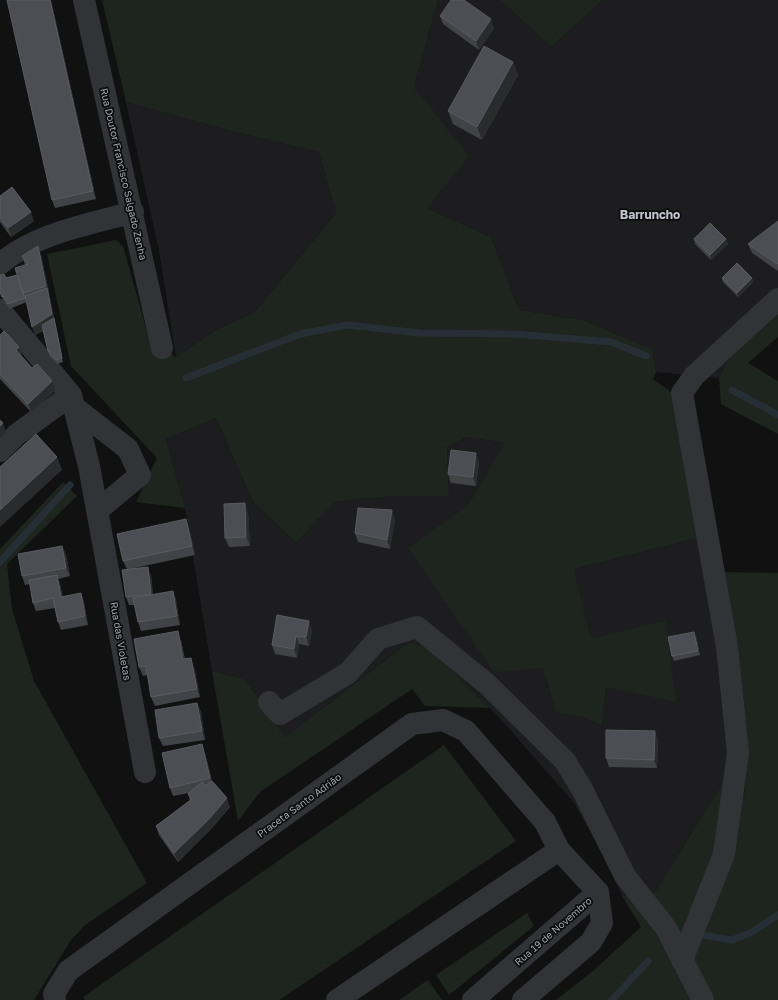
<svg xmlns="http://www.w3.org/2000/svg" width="778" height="1000" viewBox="0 0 778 1000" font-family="'Golos Text',sans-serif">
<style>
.built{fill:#1d1d1f}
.green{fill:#1d251e}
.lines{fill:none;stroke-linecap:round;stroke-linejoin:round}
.stream{stroke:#272f36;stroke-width:7}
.minor{stroke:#323337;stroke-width:22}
.wall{fill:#424347}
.shaded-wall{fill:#2a2b2d}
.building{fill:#4d4e53;stroke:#5a5c62}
.labels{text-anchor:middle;stroke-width:3.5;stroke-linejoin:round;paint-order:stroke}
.street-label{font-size:10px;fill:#a2a7b3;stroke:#0c0c0d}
.quarter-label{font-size:12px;font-weight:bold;fill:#c3c6cf;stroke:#0c0c0d}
</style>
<rect width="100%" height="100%" fill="#111112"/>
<path class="built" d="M438,0H500L551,47L603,0H778V311L732,353L719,378L656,372L652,349L583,320L519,310L491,237L427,208L414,87Z
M126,102L231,131L319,152L336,213L254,313L219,328L176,357L159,251Z
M216,418L253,502L296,543L333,502L392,496H449L447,447L467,437L506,443L468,505L408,549L543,668L556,713L585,718L602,726L606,687L665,620L591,640L574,569L714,534L744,714L747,800L724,781L655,892L622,896L612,871L574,803L498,716L429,649L409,642L285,737L245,679L212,671L185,508L166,439Z"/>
<path class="green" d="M102,0H438L414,87L469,156L427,208L491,237L519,310L583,320L652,349L656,372L653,379L691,406L714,534L574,569L591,639L665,620L676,702L606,687L602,726L585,718L556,713L543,668L494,672L408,548L468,505L505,443L467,437L447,447L449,496H392L334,502L296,543L253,502L216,418L166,439L185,508L136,502L157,458L71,366L47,254L116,240L123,246L149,339L176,357L219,328L254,313L336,213L319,152L231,131L126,102Z
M500,0H603L551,47Z
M778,311V337L748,363L778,381V434L721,404L719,378L732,353Z
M63,482L77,496L7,564L12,609L34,681L147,883L85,925L71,940L34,1000H0V549Z
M721,572L778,573V1000H556L593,971L641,927L622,896L655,892L724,781L746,799L744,714Z
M409,642L430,649L490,708L425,706L412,689L260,792L238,821L212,671L245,679L285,737Z
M444,745L516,841L279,1000H85L83,997Z
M527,913L534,926L449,995L436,975Z
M428,980L442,1000H399Z"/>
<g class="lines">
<path class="stream" d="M186,378L300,334L347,325L420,333L514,334L611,342L646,356
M732,390L778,415
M0,562L70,485
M703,935L732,940L752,932L778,915
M612,1000L648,961"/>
<path class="minor" d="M84,0L162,348
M0,264C36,233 88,225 133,212
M0,310L71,395L89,466L145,772
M74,407L128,449L140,475L97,511
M0,451L16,435L71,395
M269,702L280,714L348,673L378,639L417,627L487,684L565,761L582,789L625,876L666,928L703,1000
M682,960L724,854L738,753L727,647L682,393L694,376L778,299
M55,1000L54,994L68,971L412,724L443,720L466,731L545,822L559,850L598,892
M337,1000L559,850
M473,1000L598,892
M523,1000L591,942L602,923L598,892"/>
</g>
<path class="wall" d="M51,0L96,199L55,208L52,200Z
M440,16L494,28L479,50L443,24Z
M513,62L518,75L482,140L453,124L448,111Z
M0,196L34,221L11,237L0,222Z
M778,221V271L752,253L748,244Z
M694,239H726L728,244L711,260L695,244Z
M41,255L63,362L57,364L49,356L43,331L35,335L27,302L9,309L6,300L4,302L0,292L6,278L17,275L25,265L22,256Z
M722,278H752L753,282L738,297L723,282Z
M0,335L19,347L22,357L32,368L52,381L56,390L31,412L0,379Z
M479,462L476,486L451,483L448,474Z
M248,512L250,546L229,547L225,538Z
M186,519L189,528L195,555L130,569L151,576L153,595L173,591L176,600L180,625L141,631L138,622L135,605H129L126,597L127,569L123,561Z
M395,519L390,549L358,542L355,533Z
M62,546L66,555L70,576L58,579L60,584L63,597L81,593L84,602L88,625L61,630L58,622L55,608L36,611L33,603L30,584L25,585L22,576Z
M312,630L309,646L299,644L297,658L275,654L272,645Z
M696,636L700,655L674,661L672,656Z
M181,640L185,659L194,667L200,697L155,706L151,697L148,675L143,676L139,667Z
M197,703L201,712L205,740L163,746L159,738Z
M658,740L657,768L609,767L606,758Z
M205,753L212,781L230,807L212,828L178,862L159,835L156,826L190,801L188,794L189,793L173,796L170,788Z"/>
<path class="shaded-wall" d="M50,0H51L96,199L93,191Z
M491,19L494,28L479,50L476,41Z
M513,62L518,75L482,140L477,127Z
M31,212L34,221L11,237L8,228Z
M726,239L728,244L711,260L710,255Z
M38,246L41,255L50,295L46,286Z
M752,278L753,282L738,297L737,293Z
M47,288L50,297L63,362L62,358L55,323L35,335L32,327Z
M19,347L22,356L19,359L16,350Z
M52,381L56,390L31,412L28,404Z
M3,423L6,432L0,438V426Z
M476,453L479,462L476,486L473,477Z
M57,457L62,470L0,527V510Z
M245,503L248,512L250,546L246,537Z
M392,510L395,519L390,549L387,540Z
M186,519L189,528L195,555L192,546Z
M62,546L66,555L70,576L66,568Z
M148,567L151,576L154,603L151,594Z
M57,575L60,584L64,606L61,597Z
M173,591L176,600L180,625L177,616Z
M81,593L84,602L88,625L85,616Z
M309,621L312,630L309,646L306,637Z
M178,631L181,640L186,668L183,659Z
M694,632L696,636L700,655L698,651Z
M296,636L299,644L297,658L294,649Z
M191,658L194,667L200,697L197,689Z
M197,703L201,712L205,740L202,731Z
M655,731L658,740L657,768L654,760Z
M202,744L205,753L214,787L210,778Z
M227,798L230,807L212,828L178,862L174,853Z"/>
<path class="building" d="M7,0H50L93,191L52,200Z
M451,0H464L491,19L476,41L440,16Z
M484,46L513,62L477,127L448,111Z
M12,187L31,212L8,228L0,217V196Z
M778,221V263L777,264L748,244Z
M710,223L726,239L710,255L694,239Z
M38,246L46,286L23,293L15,268L28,264L22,256Z
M737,263L752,278L737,293L722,278Z
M4,274L6,278L17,275L25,298L7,304L4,296L2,297L0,292V275Z
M47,288L52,314L32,327L25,296Z
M54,318L62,358L56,360L48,351L42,325Z
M4,331L19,347L16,350L32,368L37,364L52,381L28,404L0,374V335Z
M0,420L3,423L0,426Z
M36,434L57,457L0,510V467Z
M451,450L476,453L473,477L448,474Z
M245,503L246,537L225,538L224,504Z
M358,508L392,510L387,540L355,533Z
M186,519L192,546L123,561L117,534Z
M62,546L66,568L22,576L18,554Z
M148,567L151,594L126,597L122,570Z
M57,575L61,597L81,593L85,616L58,622L53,598L33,603L29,580Z
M173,591L177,616L138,622L133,598Z
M277,615L309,621L306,637L296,636L294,649L272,645Z
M178,631L183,659L191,658L197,689L151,697L146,666L139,667L134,639Z
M694,632L698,651L672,656L668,637Z
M197,703L202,731L159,738L155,710Z
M606,730L655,731L654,760L606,758Z
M202,744L210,778L170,788L162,753Z
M212,781L227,798L209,819L174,853L156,826L192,799L188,794L202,782L205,786Z"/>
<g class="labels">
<g class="street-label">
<text transform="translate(124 174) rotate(77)" y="4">Rua Doutor Francisco Salgado Zenha</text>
<text transform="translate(121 641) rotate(80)" y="4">Rua das Violetas</text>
<text transform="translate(299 805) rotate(-36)" y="4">Praceta Santo Adrião</text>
<text transform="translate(553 931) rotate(-41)" y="4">Rua 19 de Novembro</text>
</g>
<g class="quarter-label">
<text x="650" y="219">Barruncho</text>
</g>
</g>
</svg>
